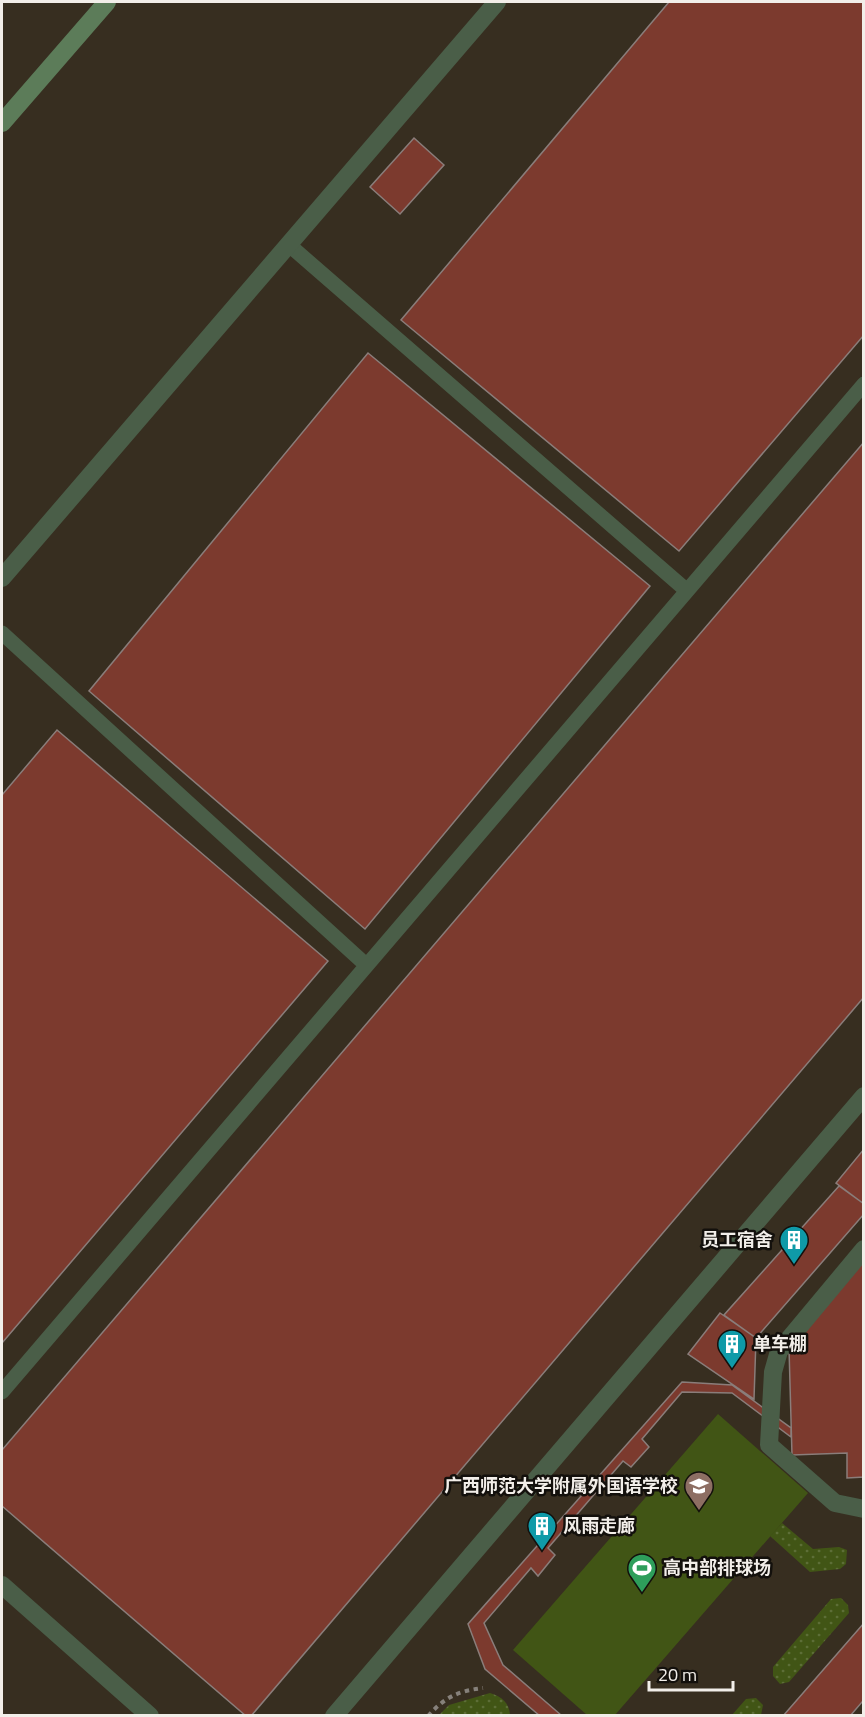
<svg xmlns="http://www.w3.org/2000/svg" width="865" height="1717" viewBox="0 0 865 1717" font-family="'Titillium Web','Noto Sans SC',sans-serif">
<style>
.built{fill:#372e20}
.grass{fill:url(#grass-dots)}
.pitch{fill:#415515}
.building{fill:#7c3a2e;stroke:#8a7d7a;stroke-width:1.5}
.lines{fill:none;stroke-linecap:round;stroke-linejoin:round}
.path{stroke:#86817b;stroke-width:4;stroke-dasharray:4.5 4.5;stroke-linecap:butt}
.lane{stroke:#4a5e48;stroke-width:15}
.street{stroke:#4a5e48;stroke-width:18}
.secondary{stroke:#5c7c59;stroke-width:18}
.labels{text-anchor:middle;stroke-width:5;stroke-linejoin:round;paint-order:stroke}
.poi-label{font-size:18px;font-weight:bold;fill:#f2eee9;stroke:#13100c;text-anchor:start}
</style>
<defs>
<pattern id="grass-dots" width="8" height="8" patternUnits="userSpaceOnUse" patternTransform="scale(1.5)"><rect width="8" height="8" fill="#415515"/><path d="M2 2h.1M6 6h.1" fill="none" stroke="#5d6e37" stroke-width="1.8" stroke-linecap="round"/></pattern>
</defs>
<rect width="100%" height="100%" fill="#2d271f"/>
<path class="built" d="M2,2H863V1715H2Z"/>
<path class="grass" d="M782,1523L813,1549L839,1547L847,1550L846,1564L840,1569L810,1572L770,1536Z
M841,1598L848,1605L849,1613L789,1682L780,1684L773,1676V1667L831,1599Z
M490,1693C502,1697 509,1702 510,1715H439L449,1705Z
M756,1698L763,1705L761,1715H732L746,1699Z"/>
<path class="pitch" d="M718,1414L808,1493L615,1715H587L513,1650Z"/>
<path class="building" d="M669,2H864V335L679,551L401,320Z
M414,138L444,165L400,214L370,187Z
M368,353L650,586L365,929L89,691Z
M864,442V997L251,1716H246L2,1506V1450Z
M57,730L328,961L2,1343V795Z
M864,1149V1204L836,1183Z
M839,1186L864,1204V1214L756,1338L724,1315Z
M864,1261V1477L847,1478V1453L792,1455L789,1348Z
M720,1313L756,1338L754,1399L688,1354Z
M682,1382L732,1385L791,1428V1437L732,1393L682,1392L642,1439L649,1447L631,1467L623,1461L548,1548L555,1555L538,1576L531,1568L484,1623L503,1665L561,1715L540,1716L485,1669L468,1624Z
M864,1623V1704L862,1702L850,1716H783Z"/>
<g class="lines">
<path class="path" d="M428,1716C445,1697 458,1691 483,1688"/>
<path class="lane" d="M288,244L686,590
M2,633L365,964
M2,1392L864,384"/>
<path class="street" d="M2,578L497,2
M864,1249L779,1351L773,1372L769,1445L835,1503L864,1509
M2,1585L150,1716
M334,1716L864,1096"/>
<path class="secondary" d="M2,123L107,2"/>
</g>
<defs>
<g id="building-pin" transform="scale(1.5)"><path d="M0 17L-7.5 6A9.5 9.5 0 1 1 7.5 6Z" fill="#0f9aa8" stroke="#13100c"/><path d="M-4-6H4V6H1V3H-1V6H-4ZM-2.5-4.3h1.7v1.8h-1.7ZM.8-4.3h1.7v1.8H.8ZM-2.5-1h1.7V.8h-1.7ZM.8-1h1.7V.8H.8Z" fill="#fff"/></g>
<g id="school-pin" transform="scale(1.5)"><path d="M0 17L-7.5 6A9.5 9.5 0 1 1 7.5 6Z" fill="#8d6e63" stroke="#13100c"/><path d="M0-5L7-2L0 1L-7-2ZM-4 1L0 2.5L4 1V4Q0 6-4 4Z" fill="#fff"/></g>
<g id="stadium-pin" transform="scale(1.5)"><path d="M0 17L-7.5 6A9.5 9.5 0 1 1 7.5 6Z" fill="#2e9e5b" stroke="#13100c"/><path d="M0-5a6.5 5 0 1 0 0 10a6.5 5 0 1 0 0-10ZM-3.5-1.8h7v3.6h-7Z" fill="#fff"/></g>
</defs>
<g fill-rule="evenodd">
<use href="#building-pin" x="794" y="1240"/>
<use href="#building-pin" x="732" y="1344"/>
<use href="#school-pin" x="699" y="1486"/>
<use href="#building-pin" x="542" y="1526"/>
<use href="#stadium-pin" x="642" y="1568"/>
</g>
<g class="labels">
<g class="poi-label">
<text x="773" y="1246" text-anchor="end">员工宿舍</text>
<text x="753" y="1350">单车棚</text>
<text x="678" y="1492" text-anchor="end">广西师范大学附属外国语学校</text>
<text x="563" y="1532">风雨走廊</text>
<text x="663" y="1574">高中部排球场</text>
</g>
</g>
<rect width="865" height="1717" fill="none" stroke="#f2eee9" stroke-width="6"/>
<path d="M649 1681v9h84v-9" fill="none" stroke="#f2eee9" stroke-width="3"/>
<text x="658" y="1681" font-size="18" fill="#f2eee9" stroke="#13100c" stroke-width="4.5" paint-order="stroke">20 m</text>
</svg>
